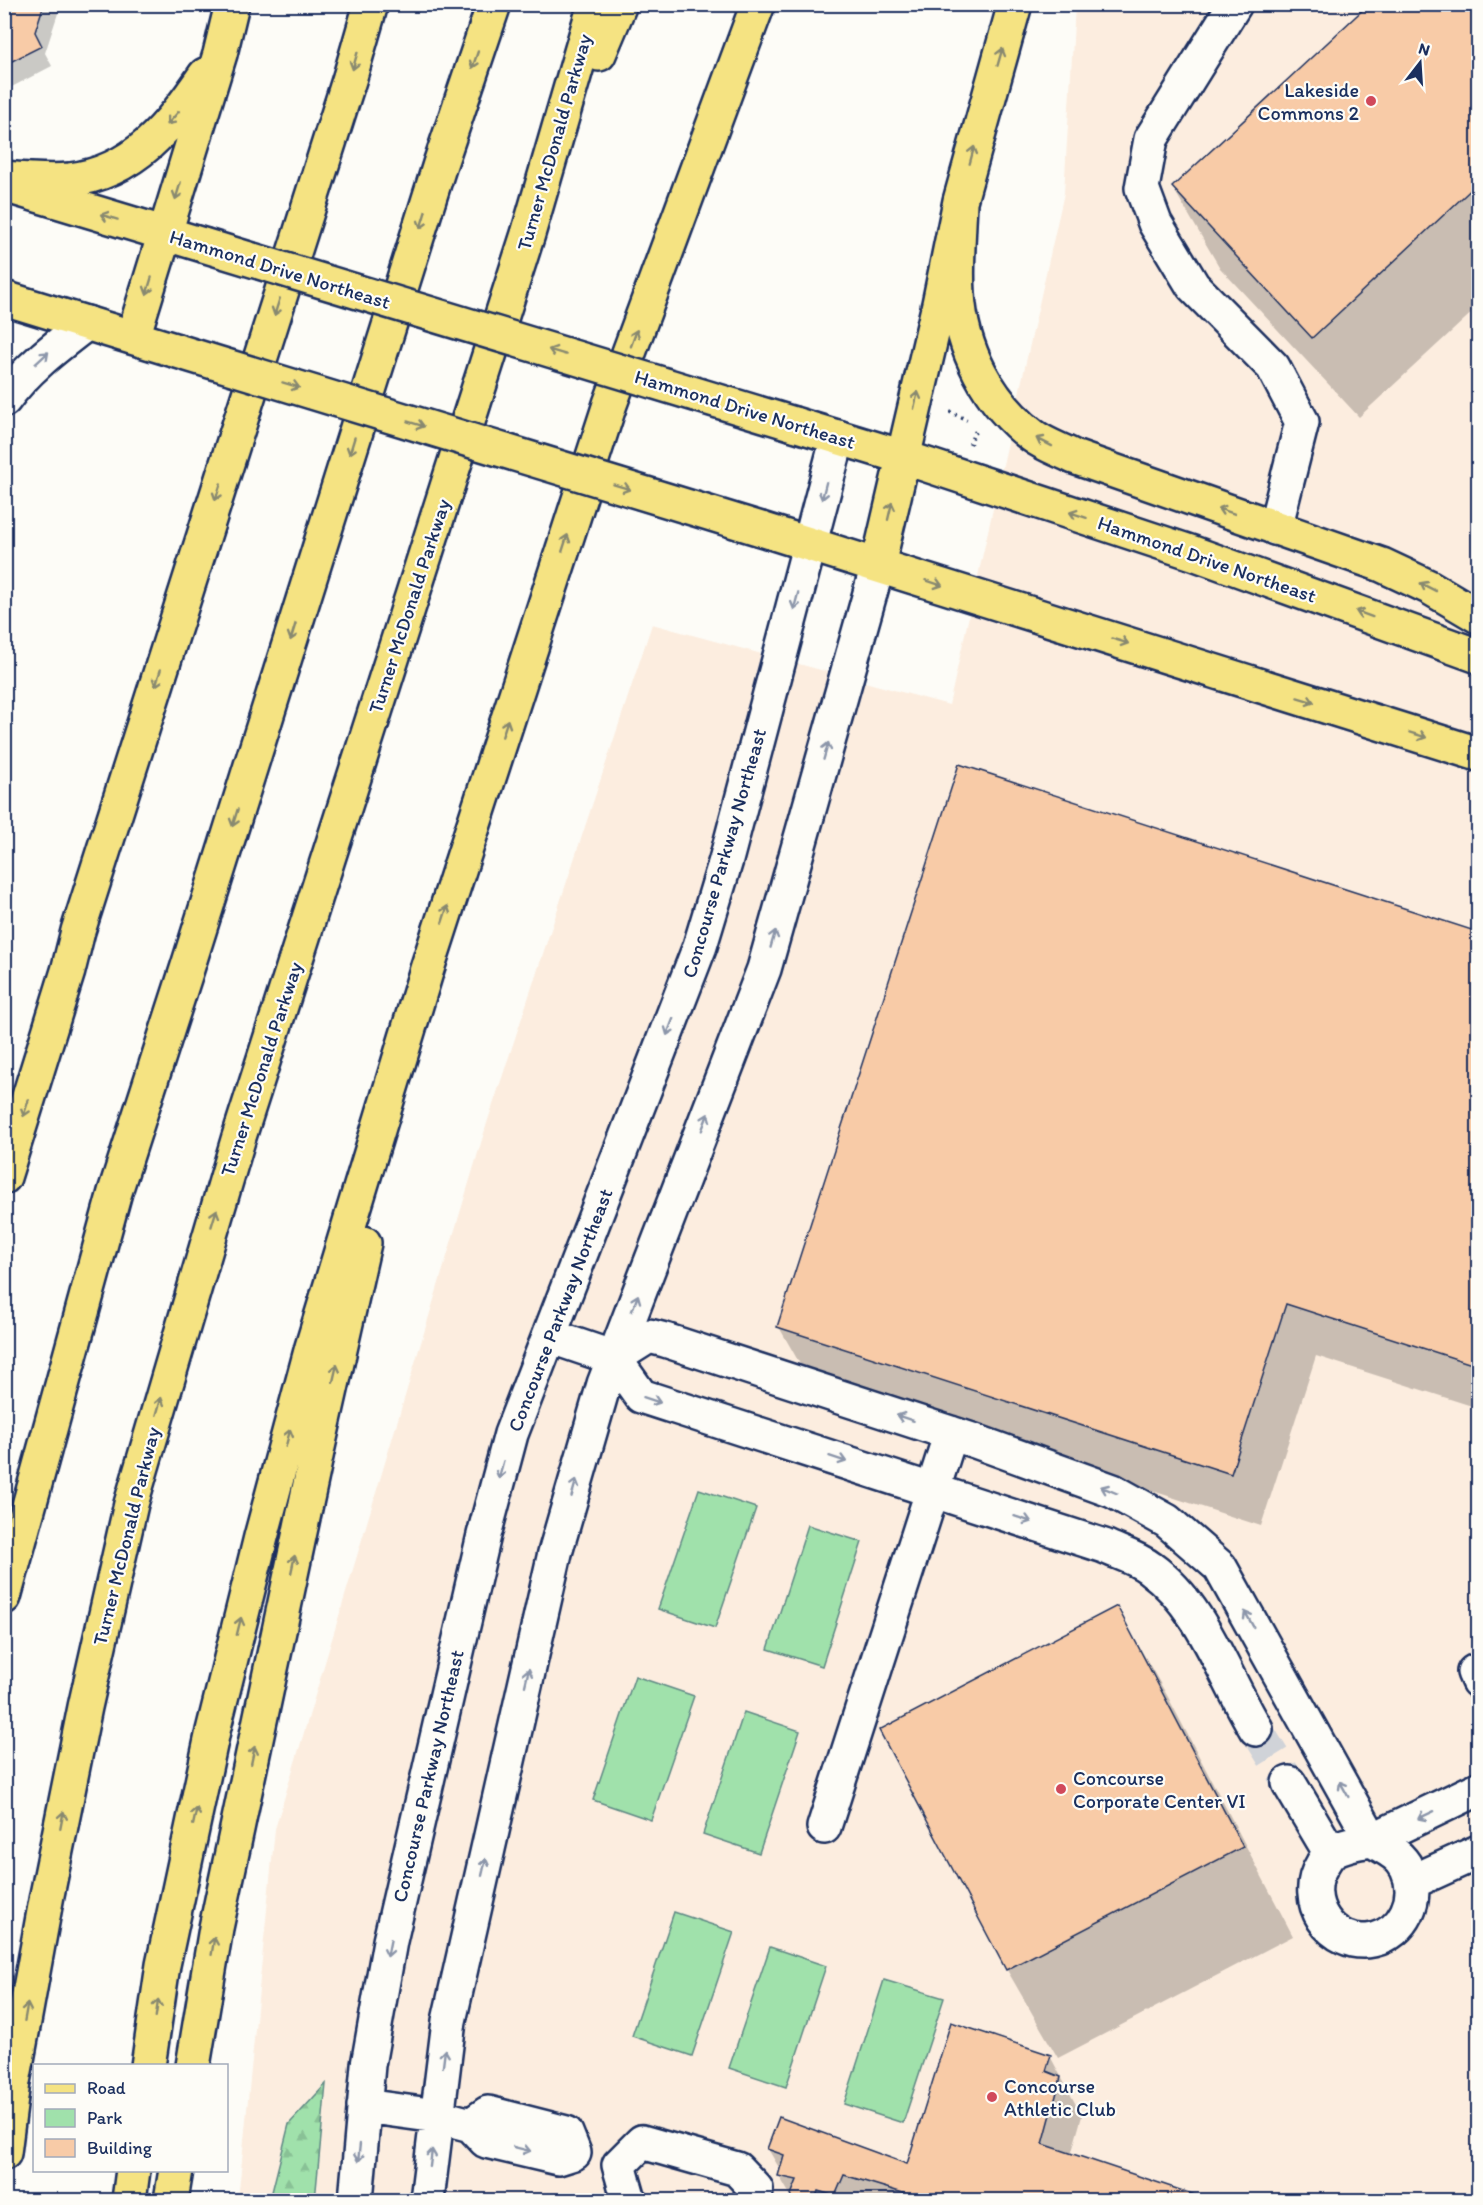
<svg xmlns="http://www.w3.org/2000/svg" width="1483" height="2205" viewBox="0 0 1483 2205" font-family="Itim,sans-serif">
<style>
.built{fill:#fceddf}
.forest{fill:url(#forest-firs);stroke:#5e8884;stroke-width:1.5}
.park{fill:#a0e1ab;stroke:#5e8884;stroke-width:1.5}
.shadow{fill:#0003}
.building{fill:#f8cba7;stroke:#1b2f5e;stroke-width:1.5}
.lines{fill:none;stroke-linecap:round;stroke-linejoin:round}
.minor-tunnel{stroke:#d0d3d8;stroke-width:33;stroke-dasharray:33 16;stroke-linecap:butt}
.minor-casing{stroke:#1b2f5e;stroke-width:38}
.major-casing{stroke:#1b2f5e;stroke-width:38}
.highway-casing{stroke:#1b2f5e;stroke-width:38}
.path{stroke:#1b2f5e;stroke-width:4;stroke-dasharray:1.5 4.5;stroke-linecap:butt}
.minor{stroke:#fdfcf7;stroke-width:33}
.major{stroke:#f5e382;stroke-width:33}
.highway{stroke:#f5e382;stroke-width:33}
.major-bridge-casing{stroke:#1b2f5e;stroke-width:38;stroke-linecap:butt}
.major-bridge{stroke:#f5e382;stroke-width:33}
.oneway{stroke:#888970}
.oneway2{stroke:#8c96aa}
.poi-dot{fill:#d1495b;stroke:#fdfcf7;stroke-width:2}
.labels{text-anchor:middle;stroke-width:4.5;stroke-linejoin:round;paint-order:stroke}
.poi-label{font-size:20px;fill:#1b2f5e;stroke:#fdfcf7;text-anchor:start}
.street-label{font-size:20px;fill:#1b2f5e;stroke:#fdfcf7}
</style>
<defs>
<pattern id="forest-firs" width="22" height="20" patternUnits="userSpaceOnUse" patternTransform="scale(1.5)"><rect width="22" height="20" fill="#a0e1ab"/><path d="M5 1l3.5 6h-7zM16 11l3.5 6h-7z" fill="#89c196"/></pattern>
</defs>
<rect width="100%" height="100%" fill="#fdfcf7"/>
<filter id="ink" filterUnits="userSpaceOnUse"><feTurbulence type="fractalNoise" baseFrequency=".0167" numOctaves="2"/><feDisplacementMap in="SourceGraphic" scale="12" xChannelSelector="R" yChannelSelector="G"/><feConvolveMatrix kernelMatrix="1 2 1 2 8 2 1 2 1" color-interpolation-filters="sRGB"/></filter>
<g filter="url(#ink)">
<path class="built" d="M1075,5H1478V2200H238L275,1829L487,1123L652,624L949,705L1064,193Z"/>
<path class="forest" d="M326,2084L315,2200H270L289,2124Z"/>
<path class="park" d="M699,1489L756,1508L715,1628L658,1609Z
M808,1525L862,1542L822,1666L768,1649Z
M635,1676L694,1696L651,1820L593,1800Z
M744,1712L800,1731L759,1853L703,1834Z
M674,1912L734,1932L692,2056L632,2036Z
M770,1947L826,1966L786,2087L729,2068Z
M884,1980L944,1998L903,2123L844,2104Z"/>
<path class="shadow" d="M4,4H61L45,53L52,66L4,91Z
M1462,4L1478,22V307L1359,417L1220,268L1173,188Z
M960,766L1478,934V1408L1316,1356L1261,1526L809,1380L779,1327Z
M1117,1608L1168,1697L1293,1936L1058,2058L1007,1970L881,1731Z
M1050,2056L1082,2116L1071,2155L1205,2200H791L792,2198L779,2176L781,2171L768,2149L908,2165Z"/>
<path class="building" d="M4,4H44L35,32L42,46L4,65Z
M1369,4H1464L1478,19V183L1312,338L1172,187Z
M959,764L1478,932V1366L1286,1304L1231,1474L777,1327Z
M1117,1606L1243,1847L1006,1970L879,1730Z
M951,2022L1051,2055L1046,2071L1061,2077L1043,2144L1210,2200H926L844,2175L835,2196L818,2191L815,2200H789L797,2180L778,2176L784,2155L767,2149L779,2117L907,2164Z"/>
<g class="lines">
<path class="minor-tunnel" d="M1256,1729L1289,1783"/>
<g class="minor-casing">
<path id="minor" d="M1235,4L1151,139L1142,188L1155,223L1193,286L1273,367L1302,422L1275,528
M4,400C26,369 57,346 87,323
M549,1336L614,1358L641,1396L1104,1546C1119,1553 1137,1558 1150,1568C1203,1606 1223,1675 1256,1729
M614,1358L649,1336L665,1340L975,1441L1113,1491L1167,1521L1220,1567L1372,1840L1478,1789
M1478,1670L1474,1672L1478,1681
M1289,1783L1330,1852
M824,1827L951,1433
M1372,1840C1385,1848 1400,1854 1407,1869C1421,1898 1404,1933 1373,1940C1331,1949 1300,1900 1322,1865C1325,1860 1328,1854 1333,1851C1344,1844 1359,1842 1372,1840Z
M1412,1882L1478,1852
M364,2106L437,2116L471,2125L486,2141L558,2158L574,2153L566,2133L488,2113L471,2125
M619,2165L642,2142L737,2169L756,2189L755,2200
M619,2165L629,2200
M356,2200L368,2065L390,1941L484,1535L511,1434L700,946L726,860L838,437
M427,2200L449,2021L555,1553L604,1384L764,969L878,565"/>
</g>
<g class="major-casing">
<path id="major" d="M4,185L203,245
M4,298L174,350
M794,424L903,457L1193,553L1478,656
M761,529L1478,754"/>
</g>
<g class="highway-casing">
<path id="highway" d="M599,54L620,4
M4,178C26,180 48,182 70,180C135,172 170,126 205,75
M960,201C959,232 956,263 958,294C961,349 989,403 1033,436C1045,445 1061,450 1074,457L1382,565L1429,587L1478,616
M133,337L220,54L232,4
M878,565L939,304L960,201L1015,4
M4,1177L68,971L78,931L350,77L371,4
M4,1597L115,1192L188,966L440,164L494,4
M148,2066L163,1965L213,1731L261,1537L312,1347L427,969L610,404L758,4
M193,2066L216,1928L318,1447L364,1243
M4,2153L13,2082L47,1895L85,1707L131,1504L238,1140L528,234L595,4
M129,2200L133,2170
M171,2200L176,2170"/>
</g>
<path class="path" d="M950,412L967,420
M970,444L974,433L978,430"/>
<use href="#minor" class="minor"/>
<use href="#major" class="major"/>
<use href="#highway" class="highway"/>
<g class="major-bridge-casing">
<path id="major-bridge" d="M203,245L794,424
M174,350L761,529"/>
</g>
<use href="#major-bridge" class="major-bridge"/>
</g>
<defs><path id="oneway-shaft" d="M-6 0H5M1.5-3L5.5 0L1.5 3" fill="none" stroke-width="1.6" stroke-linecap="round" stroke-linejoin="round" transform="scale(1.5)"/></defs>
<g class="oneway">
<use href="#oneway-shaft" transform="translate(1000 57) rotate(-74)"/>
<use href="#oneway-shaft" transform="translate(475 60) rotate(109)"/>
<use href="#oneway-shaft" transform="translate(355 61) rotate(106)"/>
<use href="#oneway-shaft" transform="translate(173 118) rotate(131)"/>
<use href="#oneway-shaft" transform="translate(972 155) rotate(-75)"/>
<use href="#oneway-shaft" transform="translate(178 191) rotate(107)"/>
<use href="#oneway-shaft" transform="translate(109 217) rotate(-163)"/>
<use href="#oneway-shaft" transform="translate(423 220) rotate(107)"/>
<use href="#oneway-shaft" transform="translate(149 286) rotate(107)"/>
<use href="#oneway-shaft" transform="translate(277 307) rotate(108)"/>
<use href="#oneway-shaft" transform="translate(634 338) rotate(-70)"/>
<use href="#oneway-shaft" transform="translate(557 352) rotate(-163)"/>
<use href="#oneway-shaft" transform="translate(291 385) rotate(17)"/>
<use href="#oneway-shaft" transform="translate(916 400) rotate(-77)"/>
<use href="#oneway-shaft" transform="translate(416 424) rotate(17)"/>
<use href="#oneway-shaft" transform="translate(1044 442) rotate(-153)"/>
<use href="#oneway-shaft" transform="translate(352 446) rotate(107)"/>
<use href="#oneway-shaft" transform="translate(622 487) rotate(17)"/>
<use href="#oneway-shaft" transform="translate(218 492) rotate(108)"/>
<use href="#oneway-shaft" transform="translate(890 511) rotate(-77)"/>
<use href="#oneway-shaft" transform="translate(1226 511) rotate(-161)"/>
<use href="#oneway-shaft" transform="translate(1078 515) rotate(-162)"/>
<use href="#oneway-shaft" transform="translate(565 543) rotate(-72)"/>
<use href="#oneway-shaft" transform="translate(934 583) rotate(18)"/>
<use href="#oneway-shaft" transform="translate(1428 587) rotate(-153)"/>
<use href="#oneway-shaft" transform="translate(1364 614) rotate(-160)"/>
<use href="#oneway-shaft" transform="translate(293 632) rotate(107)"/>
<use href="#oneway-shaft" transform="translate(1120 641) rotate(17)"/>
<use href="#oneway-shaft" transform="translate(158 678) rotate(108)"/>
<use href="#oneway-shaft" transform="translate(1306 700) rotate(17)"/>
<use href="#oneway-shaft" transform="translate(505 728) rotate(-72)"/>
<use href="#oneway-shaft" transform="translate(1418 735) rotate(17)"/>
<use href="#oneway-shaft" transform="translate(235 818) rotate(107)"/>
<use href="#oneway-shaft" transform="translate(445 914) rotate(-72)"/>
<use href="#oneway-shaft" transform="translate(26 1108) rotate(107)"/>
<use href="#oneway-shaft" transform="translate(214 1218) rotate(-73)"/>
<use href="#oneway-shaft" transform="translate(335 1373) rotate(-77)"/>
<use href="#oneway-shaft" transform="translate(159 1406) rotate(-74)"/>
<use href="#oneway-shaft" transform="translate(288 1438) rotate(-75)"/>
<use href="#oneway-shaft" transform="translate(293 1564) rotate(-78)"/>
<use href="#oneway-shaft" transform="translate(239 1626) rotate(-76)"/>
<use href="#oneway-shaft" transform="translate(253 1755) rotate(-78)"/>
<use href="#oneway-shaft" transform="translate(195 1816) rotate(-78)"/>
<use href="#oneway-shaft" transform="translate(62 1820) rotate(-79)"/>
<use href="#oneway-shaft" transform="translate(213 1946) rotate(-81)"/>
<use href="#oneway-shaft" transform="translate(157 2008) rotate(-82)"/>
<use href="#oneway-shaft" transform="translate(26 2012) rotate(-80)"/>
</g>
<g class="oneway2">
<use href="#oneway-shaft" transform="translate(42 358) rotate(-43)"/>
<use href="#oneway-shaft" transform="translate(824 491) rotate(104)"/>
<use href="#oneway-shaft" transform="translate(796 601) rotate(105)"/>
<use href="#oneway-shaft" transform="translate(826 751) rotate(-74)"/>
<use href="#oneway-shaft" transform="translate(773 939) rotate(-74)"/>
<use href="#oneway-shaft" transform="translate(670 1027) rotate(111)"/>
<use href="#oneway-shaft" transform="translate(705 1122) rotate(-69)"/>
<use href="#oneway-shaft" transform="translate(635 1303) rotate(-69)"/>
<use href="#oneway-shaft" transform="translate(652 1400) rotate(18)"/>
<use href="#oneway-shaft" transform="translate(905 1418) rotate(-162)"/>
<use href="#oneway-shaft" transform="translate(838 1459) rotate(18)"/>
<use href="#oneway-shaft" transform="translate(501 1470) rotate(105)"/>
<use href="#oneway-shaft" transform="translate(574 1488) rotate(-74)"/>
<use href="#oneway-shaft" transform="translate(1109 1490) rotate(-157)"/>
<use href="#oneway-shaft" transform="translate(1023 1519) rotate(18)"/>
<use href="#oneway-shaft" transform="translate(1249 1619) rotate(-119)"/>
<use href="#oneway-shaft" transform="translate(527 1677) rotate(-77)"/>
<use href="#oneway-shaft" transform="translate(1344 1789) rotate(-119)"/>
<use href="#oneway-shaft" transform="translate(1426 1815) rotate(155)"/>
<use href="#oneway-shaft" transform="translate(484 1867) rotate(-77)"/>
<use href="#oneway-shaft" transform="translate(389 1948) rotate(101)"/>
<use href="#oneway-shaft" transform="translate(444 2058) rotate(-83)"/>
<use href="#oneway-shaft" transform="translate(522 2149) rotate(14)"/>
<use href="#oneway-shaft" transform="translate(359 2153) rotate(96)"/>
<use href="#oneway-shaft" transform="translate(431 2158) rotate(-83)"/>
</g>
</g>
<g class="poi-dot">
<circle cx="1371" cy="101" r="6"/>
<circle cx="1061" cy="1789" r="6"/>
<circle cx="992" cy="2097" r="6"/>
</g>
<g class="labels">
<g class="poi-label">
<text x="1359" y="97" text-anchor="end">Lakeside<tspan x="1359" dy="23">Commons 2</tspan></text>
<text x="1073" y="1785">Concourse<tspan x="1073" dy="23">Corporate Center VI</tspan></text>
<text x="1004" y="2093">Concourse<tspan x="1004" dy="23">Athletic Club</tspan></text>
</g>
<g class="street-label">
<text transform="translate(554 142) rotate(-74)" y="7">Turner McDonald Parkway</text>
<text transform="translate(280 269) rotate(17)" y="7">Hammond Drive Northeast</text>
<text transform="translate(745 409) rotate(17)" y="7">Hammond Drive Northeast</text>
<text transform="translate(1207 559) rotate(19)" y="7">Hammond Drive Northeast</text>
<text transform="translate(409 606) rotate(-72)" y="7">Turner McDonald Parkway</text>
<text transform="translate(724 853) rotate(-74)" y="7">Concourse Parkway Northeast</text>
<text transform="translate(261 1069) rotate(-72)" y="7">Turner McDonald Parkway</text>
<text transform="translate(560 1310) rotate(-69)" y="7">Concourse Parkway Northeast</text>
<text transform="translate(126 1536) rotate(-76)" y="7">Turner McDonald Parkway</text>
<text transform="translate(428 1776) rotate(-77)" y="7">Concourse Parkway Northeast</text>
</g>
</g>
<rect width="1483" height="2205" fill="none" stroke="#fdfcf7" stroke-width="24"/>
<rect x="12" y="12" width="1459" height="2181" fill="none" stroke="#1b2f5e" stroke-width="2" filter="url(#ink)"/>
<rect x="33" y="2064" width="195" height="108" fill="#fdfcf7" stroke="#a3aaba" stroke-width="1.5"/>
<rect x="45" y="2084" width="30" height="9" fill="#f5e382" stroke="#a3aaba" stroke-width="1.5"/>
<text x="87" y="2094" font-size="18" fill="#1b2f5e">Road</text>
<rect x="45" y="2109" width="30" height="18" fill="#a0e1ab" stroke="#a3aaba" stroke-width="1.5"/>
<text x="87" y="2124" font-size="18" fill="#1b2f5e">Park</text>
<rect x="45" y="2139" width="30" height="18" fill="#f8cba7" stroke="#a3aaba" stroke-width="1.5"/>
<text x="87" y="2154" font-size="18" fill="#1b2f5e">Building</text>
<g transform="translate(1420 63) rotate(17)" stroke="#fdfcf7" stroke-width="4.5" paint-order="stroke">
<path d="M0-4.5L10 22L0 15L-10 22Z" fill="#1b2f5e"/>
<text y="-9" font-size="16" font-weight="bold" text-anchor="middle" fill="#1b2f5e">N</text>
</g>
</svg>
